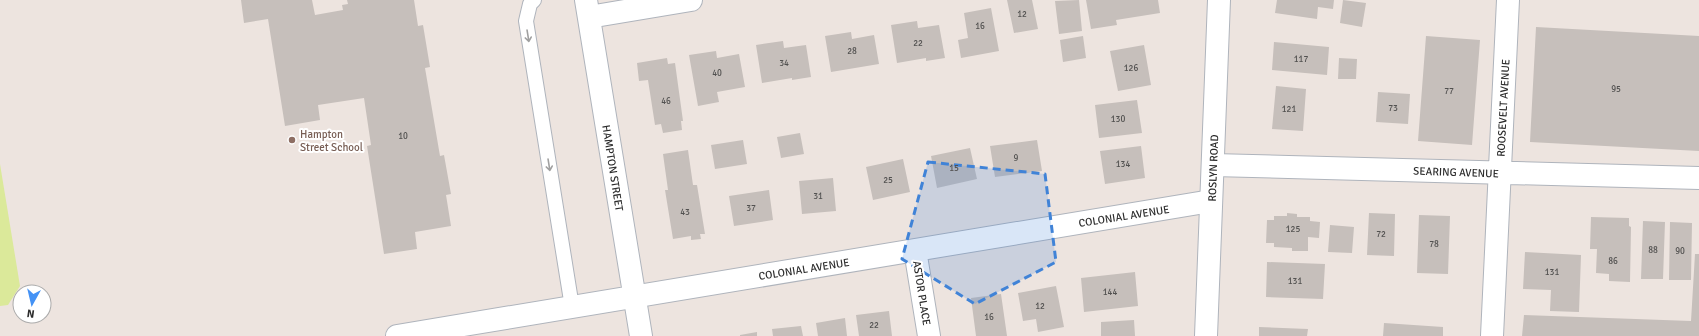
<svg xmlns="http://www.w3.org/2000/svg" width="1699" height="336" viewBox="0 0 1699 336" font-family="Signika,sans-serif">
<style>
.pitch{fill:#dbe99a}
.building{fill:#c6bfbb}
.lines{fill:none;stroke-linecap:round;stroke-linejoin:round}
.service-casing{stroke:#afb4bc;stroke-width:16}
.minor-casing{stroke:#afb4bc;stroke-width:24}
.secondary-casing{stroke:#afb4bc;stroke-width:24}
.service{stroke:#fff;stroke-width:14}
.minor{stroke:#fff;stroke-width:22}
.secondary{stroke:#fff;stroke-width:22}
.oneway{stroke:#a0a0a0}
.marked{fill:#4083d7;fill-opacity:0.2;stroke:#4083d7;stroke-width:3;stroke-dasharray:8 5;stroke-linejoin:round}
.education-dot{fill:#8d6e63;stroke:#fff;stroke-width:1.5}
.labels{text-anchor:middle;stroke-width:4;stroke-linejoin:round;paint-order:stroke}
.number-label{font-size:9px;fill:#525150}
.street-label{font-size:11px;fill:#2c2c2c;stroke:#fff}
.education-label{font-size:11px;fill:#785e54;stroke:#fff;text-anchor:start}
</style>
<rect width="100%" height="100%" fill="#ede4df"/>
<path class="pitch" d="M0,164L20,286L8,305L0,306Z"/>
<path class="building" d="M241,0H312L315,15L343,10L342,5L348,4L347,0H414L418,26L423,25L430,67L425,68L440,156L444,155L451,194L446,195L451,226L415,232L417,249L384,254L367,146L371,145L364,98L318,105L320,120L285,126L268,19L244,23Z
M1007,0H1032L1038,29L1014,33Z
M1079,0L1082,31L1059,34L1055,1Z
M1086,0H1158L1160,13L1116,20L1117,25L1091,29Z
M1277,0H1334L1333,9L1318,7L1317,19L1275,13Z
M1343,0L1366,3L1362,27L1340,23Z
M991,8L999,51L961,58L958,40L968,38L964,13Z
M917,21L918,28L939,25L945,58L926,61V58L897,63L891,25Z
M1536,27L1699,36V151L1530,142Z
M851,32L852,39L874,35L879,64L831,72L825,36Z
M1083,36L1086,58L1063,62L1060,40Z
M1426,36L1480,40L1472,145L1418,141Z
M783,41L784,48L806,45L811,77L792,80V78L762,83L756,45Z
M1274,42L1329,47L1327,75L1272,70Z
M1144,45L1151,85L1118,91L1110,51Z
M716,51L717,58L739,54L745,87L717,92L719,102L698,106L689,55Z
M667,58L668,64L675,63L683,121H681L682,130L663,133L661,124L655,125L648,80L639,81L637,63Z
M1339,58L1357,59L1356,79H1338Z
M1276,86L1306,89L1303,131L1272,129Z
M1378,92L1410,94L1408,124L1376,122Z
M1137,100L1142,133L1099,138L1095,105Z
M800,133L804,154L781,158L777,137Z
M743,140L747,164L715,169L711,145Z
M1037,140L1042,171L995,177L990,146Z
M1141,146L1145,178L1105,184L1100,151Z
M970,148L977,179L937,188L931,156Z
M688,150L693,185H697L705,234H700L701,239L691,240V236L673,239L665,190H668L663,154Z
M903,159L910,192L873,200L866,167Z
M833,178L836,211L802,214L799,181Z
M769,190L773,220L734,226L729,196Z
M1287,213L1297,214V217H1310V221L1320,222L1319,238L1308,237V251H1292V248L1274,247V243H1266L1267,220H1274V216H1287Z
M1369,213L1395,214L1394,256L1367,255Z
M1419,215L1450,216L1448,274L1417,273Z
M1591,217L1629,218V226L1631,227L1630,282L1609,281V274L1596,273L1597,249H1590Z
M1643,221L1665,222L1663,279H1641Z
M1670,222L1692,223L1691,280H1669Z
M1330,225L1354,227L1352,253L1328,252Z
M1525,252L1581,255L1579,312L1550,311L1551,290L1523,289Z
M1695,254H1699V336H1522L1524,315L1691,321Z
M1267,262L1325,264L1323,299L1266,297Z
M1135,272L1138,306L1084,312L1081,278Z
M1056,286L1064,327L1038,332L1036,319L1023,321L1018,293Z
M1001,294L1007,336H976L971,298Z
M889,311L892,336H859L856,315Z
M845,318L847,336H818L816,323Z
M1134,320L1135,336H1101V322Z
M1384,323L1443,327V336H1383Z
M801,326L803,336H773L772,329Z
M1259,327L1308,329L1307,336H1259Z
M757,332V336H740V335Z"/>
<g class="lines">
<g class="service-casing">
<path id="service" d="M534,0L530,4L526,21L572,307"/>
</g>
<g class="minor-casing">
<path id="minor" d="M586,0L641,336
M589,17L691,0
M1213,165L1699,178
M915,250L929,336
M397,336L1211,201
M1492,336L1508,0"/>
</g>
<g class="secondary-casing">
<path id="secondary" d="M1206,336L1219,0"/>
</g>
<use href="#service" class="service"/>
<use href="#minor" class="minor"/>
<use href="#secondary" class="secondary"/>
</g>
<defs><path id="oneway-shaft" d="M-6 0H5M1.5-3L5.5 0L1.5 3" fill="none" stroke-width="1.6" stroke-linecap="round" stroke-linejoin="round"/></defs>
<g class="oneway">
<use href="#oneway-shaft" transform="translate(528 36) rotate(81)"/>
<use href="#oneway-shaft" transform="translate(549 165) rotate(81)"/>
</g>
<path class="marked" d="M928,162L1045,174L1056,262L975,304L902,259Z"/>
<circle class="education-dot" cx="292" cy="140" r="4"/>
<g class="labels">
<g class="number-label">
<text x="1022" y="17">12</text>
<text x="980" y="29">16</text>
<text x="918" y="46">22</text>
<text x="852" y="54">28</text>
<text x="1301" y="62">117</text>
<text x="784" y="66">34</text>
<text x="1131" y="71">126</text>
<text x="717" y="76">40</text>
<text x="1616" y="92">95</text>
<text x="1449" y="94">77</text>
<text x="666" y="104">46</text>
<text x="1393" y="111">73</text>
<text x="1289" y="112">121</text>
<text x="1118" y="122">130</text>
<text x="403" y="139">10</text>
<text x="1016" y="161">9</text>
<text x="1123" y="167">134</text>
<text x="954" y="171">15</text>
<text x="888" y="183">25</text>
<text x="818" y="199">31</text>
<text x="751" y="211">37</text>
<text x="685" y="215">43</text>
<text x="1293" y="232">125</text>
<text x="1381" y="237">72</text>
<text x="1434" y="247">78</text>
<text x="1653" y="253">88</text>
<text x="1680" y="254">90</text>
<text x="1613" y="264">86</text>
<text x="1552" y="275">131</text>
<text x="1295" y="284">131</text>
<text x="1110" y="295">144</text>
<text x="1040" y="309">12</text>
<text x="989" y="320">16</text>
<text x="874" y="328">22</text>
</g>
<g class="street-label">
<text transform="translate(1503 108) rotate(-87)" y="4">ROOSEVELT AVENUE</text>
<text transform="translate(613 168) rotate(81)" y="4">HAMPTON STREET</text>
<text transform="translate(1213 168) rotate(-88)" y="4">ROSLYN ROAD</text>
<text transform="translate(1456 172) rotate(2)" y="4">SEARING AVENUE</text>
<text transform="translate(1124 216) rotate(-9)" y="4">COLONIAL AVENUE</text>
<text transform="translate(804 269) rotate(-9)" y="4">COLONIAL AVENUE</text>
<text transform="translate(922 293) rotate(81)" y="4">ASTOR PLACE</text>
</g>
<g class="education-label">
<text x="300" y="138">Hampton<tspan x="300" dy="13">Street School</tspan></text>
</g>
</g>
<g transform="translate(32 304) rotate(188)"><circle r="19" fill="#ffffff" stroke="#ababab"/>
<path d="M0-3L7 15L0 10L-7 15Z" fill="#4492f5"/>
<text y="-6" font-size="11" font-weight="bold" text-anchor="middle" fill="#2c2c2c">N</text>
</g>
</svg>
